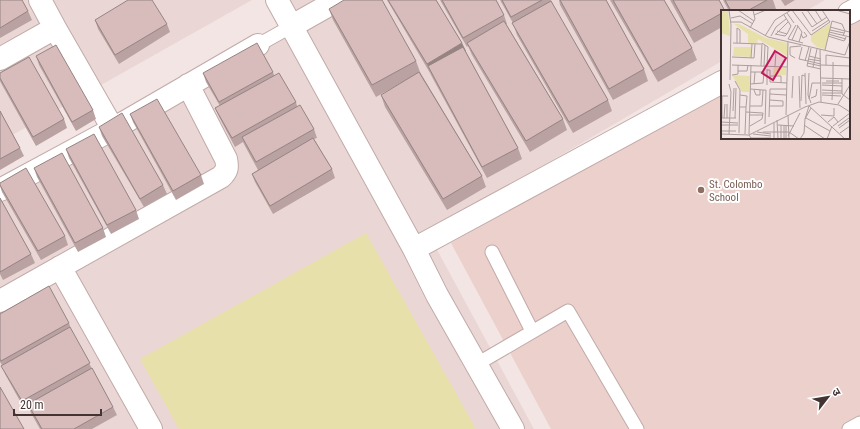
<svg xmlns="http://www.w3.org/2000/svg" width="860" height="429" viewBox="0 0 860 429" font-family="'Roboto Condensed','Noto Sans Devanagari',sans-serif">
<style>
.residential{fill:#ead7d5}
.education{fill:#ecd0cc}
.green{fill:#e8e0aa}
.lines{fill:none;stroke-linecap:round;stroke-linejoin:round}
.lane-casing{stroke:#c1aaa8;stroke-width:15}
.street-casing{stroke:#c1aaa8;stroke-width:24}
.lane{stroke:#fff;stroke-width:13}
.street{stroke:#fff;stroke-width:22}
.wall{fill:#b9a2a1}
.shaded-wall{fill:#968483}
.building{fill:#d7bcbb;stroke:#968483}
.education-dot{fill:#8d6e63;stroke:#fff;stroke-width:1.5}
.labels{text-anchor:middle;stroke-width:4;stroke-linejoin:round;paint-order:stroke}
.education-label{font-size:11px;fill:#785e54;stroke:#fff;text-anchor:start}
.inset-road{fill:none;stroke:#ac9e9d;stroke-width:1}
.view{fill:#c2185b;fill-opacity:0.15;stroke:#c2185b;stroke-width:2}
.inset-edge{fill:none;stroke:#433;stroke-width:2}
</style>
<rect width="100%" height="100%" fill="#f2e5e3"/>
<path class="residential" d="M0,0H252L0,142Z
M284,0H825L806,11H722V61L428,233L534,429H0V189L296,22Z"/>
<path class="education" d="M860,6V429H551L451,243L722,86V138H849V12Z"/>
<path class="green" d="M366,233L476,429H179L140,359Z"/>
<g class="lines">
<g class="lane-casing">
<path id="lane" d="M258,45L292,26
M492,252L532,331
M477,364L568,311L637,429
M849,429L860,423"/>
</g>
<g class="street-casing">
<path id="street" d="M277,0L414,249L437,295L513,429
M849,13L860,7
M292,26L338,0
M55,28L113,129
M0,59L55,28L40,0
M0,190L113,129L258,45
M414,249L722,82
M60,267L151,429
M0,301L221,177C227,171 228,168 226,159L188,85"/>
</g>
<use href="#lane" class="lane"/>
<use href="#street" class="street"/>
</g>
<path class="wall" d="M0,0L28,11L32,20L0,38Z
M387,0H436L462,43L465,50L518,148L522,159L487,178L432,77L430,73Z
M440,0H496L504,15L507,24H506L563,119L567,130L530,152L472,55L468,46L467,47Z
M500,0H551L553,6L608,100L612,111L573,133L517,35L513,23Z
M559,0H606L644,69L648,81L613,100L560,5Z
M610,0H664L692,48L697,60L658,82Z
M670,0H719L722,11V27L694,43Z
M723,0H773L776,9L773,11H729Z
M781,0H795L785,6Z
M329,9L416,61L420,72L482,176L486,187L447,210L385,107L381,95L415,75L376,97L333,20Z
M95,20L167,24L170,32L119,64L98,29Z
M36,56L93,110L96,119L76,131L39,65Z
M273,72L274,75L296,102L297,106L314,129L317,138L314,139L332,169L335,178L273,214L255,182L252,174L258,170L245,146L243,142L235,147L219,117L215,108L220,106L206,82L203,73Z
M0,73L64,119L67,128L36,146L1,83L0,81Z
M0,111L20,148L24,156L0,170Z
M130,114L201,175L204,184L176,200L133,122Z
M99,127L163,185L167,194L144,207L102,136Z
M66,149L136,210L139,219L111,234L69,158Z
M34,168L103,228L106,237L78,252L37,177Z
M0,183L65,236L68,245L41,260L2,192L0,186Z
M0,198L31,254L35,263L3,280L0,274Z
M0,314L69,323L72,332L113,407L117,415L92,429H40L31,413L29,408L25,410L5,374L2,365L0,362Z"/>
<path class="shaded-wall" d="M462,43L466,51L428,66L427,64Z"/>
<path class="building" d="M0,0H22L28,11L0,28Z
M128,0H152L167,24L115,55L95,20Z
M344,0H382L416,61L372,85L329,9Z
M388,0H436L462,43L427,64Z
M442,0H496L504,15L463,38Z
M502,0H542L511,17Z
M560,0H606L644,69L609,89Z
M613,0H664L692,48L653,71Z
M673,0H719L725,11H722V13L690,31Z
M725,0H767L747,11H731Z
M551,1L608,100L569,122L512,23Z
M504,21L563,119L526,141L467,43Z
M257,43L273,72L219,102L203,73Z
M56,45L93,110L72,122L36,56Z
M463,47L518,148L482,167L428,66Z
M29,57L64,119L33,137L0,78V73Z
M419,72L482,176L443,199L381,95Z
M279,73L296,102L232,138L215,108Z
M157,99L201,175L173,191L130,114Z
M300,105L314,129L256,162L242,137Z
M0,111L20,148L0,159Z
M122,113L163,185L140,199L99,127Z
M94,134L136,210L107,225L66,149Z
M313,138L332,169L270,206L252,174Z
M62,153L103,228L75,243L34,168Z
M26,168L65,236L38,251L0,185V183Z
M0,198L31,254L0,272Z
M49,286L69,323L1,361L0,359V314Z
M70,327L90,363L22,401L1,366Z
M92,368L113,407L74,429H42L28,404Z
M0,387L24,429H0Z"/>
<circle class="education-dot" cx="701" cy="190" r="4"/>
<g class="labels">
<g class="education-label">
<text x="709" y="188">St. Colombo<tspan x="709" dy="13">School</tspan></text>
</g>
</g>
<g transform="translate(721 10)">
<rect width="129" height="129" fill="#f2e5e3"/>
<path d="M0,0H7L9,26L0,23ZM110,13L104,39L96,37L90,31V25ZM13,14H18L45,28L66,33V46L37,29L36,33H27V24ZM13,37H30V47L12,46ZM53,57L65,58V65H52ZM11,65L29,66L28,82H21Z" fill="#e8e0aa"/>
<path class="inset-road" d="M8,0L10,15L9,70M17,0L33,11M71,0L90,25L109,12L101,0M86,0L96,14M94,0L101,11M115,0L129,4M81,2L91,17L106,7M66,3L73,13M33,5L45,0M10,8L19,6L32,14M10,12H20L47,27L124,45L129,31M75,15L67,29L82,33M76,15L81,22L78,32M109,17L124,21L122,26M29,18L34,9L32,0M109,20L123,23M56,21L66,24L70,16L63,5M91,21L108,10M108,22L129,27M54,24L64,26L66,24M55,24L67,12M80,24L82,28L86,26L83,22M107,24L125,29M44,26L54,10L70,0M50,26L55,17L65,9M107,26L123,31L125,27M71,30L77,16M12,33L40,34M16,33V18L19,20M19,33V20M81,37L78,49L87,51M90,38L86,56L100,59M99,39L100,92M104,40L111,11L121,14L124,21L129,22M88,46L100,49M11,47L33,48L34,34M30,48L31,34M74,48L69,45V37L80,36M87,49L100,51M84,51L88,37M87,51L100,54M86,53L100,56M11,55L66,57M100,55L129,56M105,55V45L129,48M40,56L41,33L47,37L46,56M43,56L44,35M54,56L55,41M92,57L96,39M46,60H49V72L66,73M17,61H26L27,55M84,63L85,94M88,63L87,85L90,93M11,65L17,64V55M49,66H60V73M78,66L79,98M100,68L129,69M112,68V52M121,68V84L129,90M14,71L19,80L18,123M105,71H118M101,73H121M8,74L10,82L8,124M29,74L42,73L43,62H30M33,74L34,62M46,75V59M101,75L121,76M33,80L35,85H39V80M42,80H45L44,114M101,80L121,81M101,83H121M49,84L65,85M101,85L120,86M71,88L72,66M90,88L95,86L96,79M88,89L91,73H100M49,90L62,91V96M111,90L112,68M80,91L81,65L84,66M117,94L129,75M29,96H41L42,80L29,79M48,96H62M88,96L124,129M19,97H25L26,86L19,85M12,101L13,78M25,102L42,103L41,109L29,116M28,105H42M65,105L67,32M67,105L68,129M100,105L113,106V98M48,107L49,79H66M0,108H15M1,108V86H7M3,108L4,94M6,108V94M14,108L15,78M85,108L109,121M84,109L88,96M56,110L57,129M0,112L17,113M107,112L113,107L117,112M53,113V129M0,115H17M57,115L73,116M83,115L104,129M112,116L129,103M117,116L128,108M118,118L129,110M0,121H15M36,122L50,124M42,122H68M68,122L78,129M119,123L129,116M0,124L28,125L84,97L98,92L118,95L129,102M24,124L25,97M28,124L30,55M32,124L50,126M28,125L30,128H50M67,126L79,103M60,129V115M63,129V115M65,129V116M79,129L83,123L84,109L90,98M106,129L111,116"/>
<path class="view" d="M54,41L65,48L52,70L41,63Z"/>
<rect width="129" height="129" class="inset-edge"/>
</g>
<g transform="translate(828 397) rotate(59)" stroke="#ffffff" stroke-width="3" paint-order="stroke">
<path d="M0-3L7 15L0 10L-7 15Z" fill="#443333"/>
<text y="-6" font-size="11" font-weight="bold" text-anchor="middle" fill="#443333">उ</text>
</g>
<path d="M14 409v6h87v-6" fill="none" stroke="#443333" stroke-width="2"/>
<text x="20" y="409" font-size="12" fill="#443333" stroke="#ffffff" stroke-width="3" paint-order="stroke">20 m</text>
</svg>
